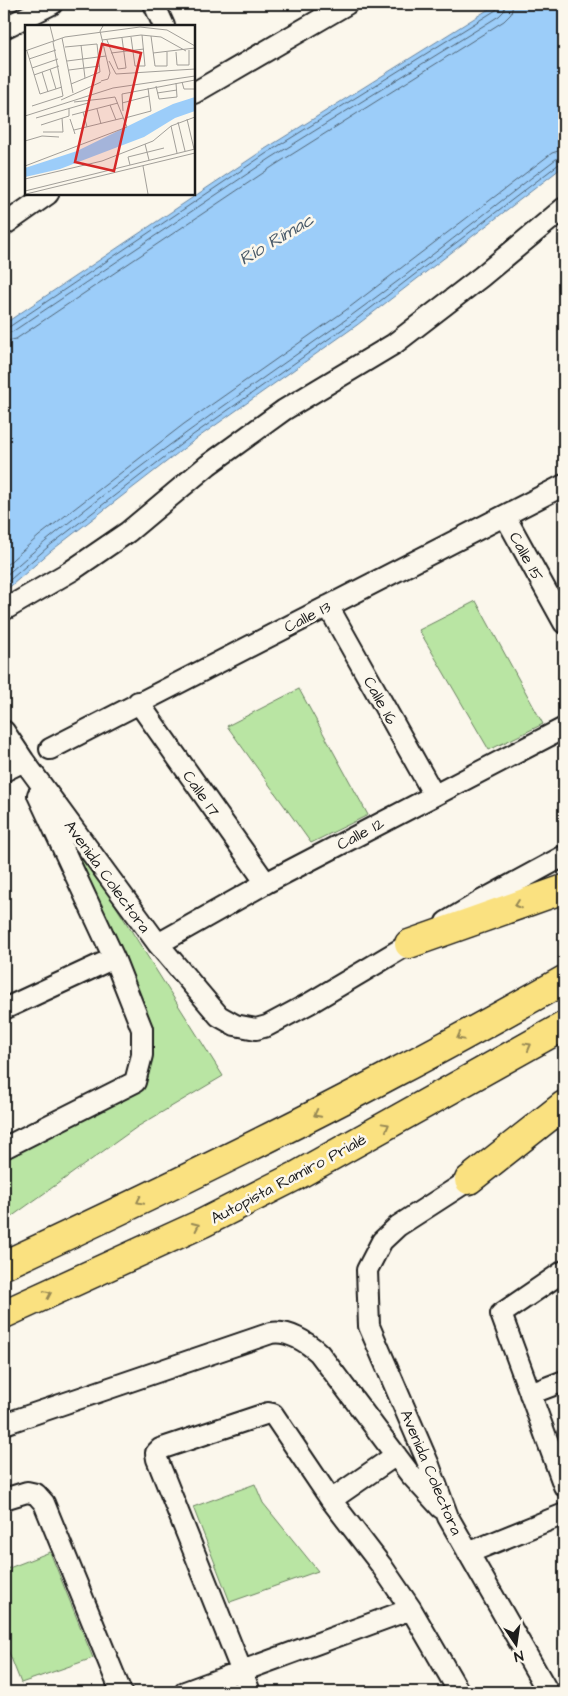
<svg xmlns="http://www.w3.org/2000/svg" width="568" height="1696" viewBox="0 0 568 1696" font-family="'Architects Daughter',sans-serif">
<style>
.green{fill:#b9e5a3;stroke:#6a8060}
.water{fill:#9ccdf9;stroke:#6986a1}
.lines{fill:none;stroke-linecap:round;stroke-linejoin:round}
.shore{stroke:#4f6374;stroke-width:1}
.minor-casing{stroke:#1c1c1c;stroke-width:24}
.highway-casing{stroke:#1c1c1c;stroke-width:31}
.minor{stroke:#fbf7ec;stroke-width:20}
.highway{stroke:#fae180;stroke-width:28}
.oneway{stroke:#968853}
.labels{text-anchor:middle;stroke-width:5;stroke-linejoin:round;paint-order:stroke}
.street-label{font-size:16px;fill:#1c1c1c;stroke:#fbf7ec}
.water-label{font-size:18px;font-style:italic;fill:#495a69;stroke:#fbf7ec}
.inset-road{fill:none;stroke:#a29f99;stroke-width:1}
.view{fill:#d62828;fill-opacity:0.15;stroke:#d62828;stroke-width:2.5}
.inset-edge{fill:none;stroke:#1c1c1c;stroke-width:2.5}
</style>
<rect width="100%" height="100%" fill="#fbf7ec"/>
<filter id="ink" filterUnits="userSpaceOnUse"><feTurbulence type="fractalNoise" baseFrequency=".02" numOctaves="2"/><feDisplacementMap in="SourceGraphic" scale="10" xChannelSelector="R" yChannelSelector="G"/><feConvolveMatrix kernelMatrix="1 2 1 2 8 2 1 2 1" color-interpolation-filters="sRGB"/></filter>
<g filter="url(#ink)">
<path class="green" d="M476,601L543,724L489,750L419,630Z
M299,689L368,815L311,843L227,726Z
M69,832L223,1076L137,1127L4,1222V1158L114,1103L147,1057L68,845Z
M255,1484L263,1503L318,1571L230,1602L193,1507Z
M50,1552L93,1658L21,1683L4,1640V1570Z"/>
<path class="water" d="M497,4H564V166L357,325L196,439L51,551L4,592V324L265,149Z"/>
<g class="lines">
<path class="shore" d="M4,328L9,327L267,153L496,10L499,4
M4,334L12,332L271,158L499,16L504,11L505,4
M4,342L16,339L275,165L504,21L511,14L513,4
M4,567L39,536L184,424L346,310L552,153L564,149
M4,577C112,482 231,401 348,318C419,267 487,211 556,159L564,157
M4,585L48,547L193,435L354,321L559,164L564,163"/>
<g class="minor-casing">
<path id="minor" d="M154,4L164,26
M4,28L52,4
M194,93L347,4
M4,225L48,194
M505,516L564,623
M328,606L434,795
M4,610L71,571L128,532L208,465L284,410L394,344L481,277L564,208
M138,702L266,883
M4,731L24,761L158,944L219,1016L235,1025L256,1029L267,1026L310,1003L421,937
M50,749L564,485
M4,771L24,761
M446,922L481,901L564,856
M158,944L266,883L564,728
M4,1009L114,958
M4,1148L135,1082L142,1055V1029L114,958L38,795
M480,1173L398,1226L382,1241L367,1270L369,1326L429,1465L448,1517L548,1692
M564,1271L501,1314L564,1486
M530,1394L564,1381
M4,1424L271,1333C288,1330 307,1342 319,1353L410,1474L441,1508
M4,1499L27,1492L36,1494L44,1503L121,1692
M331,1500L396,1455
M468,1553L564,1514
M185,1692L411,1609
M250,1692L157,1459L156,1453L160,1449L268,1413L273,1414L331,1500L381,1565L411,1609L459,1692"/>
</g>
<g class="highway-casing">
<path id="highway" d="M409,944L564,889
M469,1180L564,1105
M4,1265C137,1203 269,1140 398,1071C454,1042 509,1011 564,980
M4,1314L203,1223L296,1176L564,1026"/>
</g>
<use href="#minor" class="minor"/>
<use href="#highway" class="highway"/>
</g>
<defs><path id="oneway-chevron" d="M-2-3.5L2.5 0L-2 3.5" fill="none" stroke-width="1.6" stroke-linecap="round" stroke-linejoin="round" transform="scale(1.25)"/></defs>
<g class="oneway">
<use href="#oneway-chevron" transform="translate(518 905) rotate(160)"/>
<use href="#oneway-chevron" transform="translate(460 1037) rotate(151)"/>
<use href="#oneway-chevron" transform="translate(528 1046) rotate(-29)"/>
<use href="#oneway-chevron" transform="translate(317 1114) rotate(153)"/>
<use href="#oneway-chevron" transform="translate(386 1126) rotate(-29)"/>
<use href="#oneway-chevron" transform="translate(140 1201) rotate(154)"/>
<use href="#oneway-chevron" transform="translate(196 1226) rotate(-25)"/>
<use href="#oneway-chevron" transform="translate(48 1294) rotate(-25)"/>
</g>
</g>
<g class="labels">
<g class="street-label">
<text transform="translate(527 556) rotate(61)" y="6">Calle 15</text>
<text transform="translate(307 616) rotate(-27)" y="6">Calle 13</text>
<text transform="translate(381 700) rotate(61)" y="6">Calle 16</text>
<text transform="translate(202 793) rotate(55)" y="6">Calle 17</text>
<text transform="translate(360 833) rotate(-28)" y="6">Calle 12</text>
<text transform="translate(108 876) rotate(54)" y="6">Avenida Colectora</text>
<text transform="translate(288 1178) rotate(-28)" y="6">Autopista Ramiro Prialé</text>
<text transform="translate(432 1472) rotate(67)" y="6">Avenida Colectora</text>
</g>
<g class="water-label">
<text transform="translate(276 239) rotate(-31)" y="6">Río Rímac</text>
</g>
</g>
<g transform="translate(25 25)">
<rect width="170" height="170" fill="#fbf7ec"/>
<path d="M170,72V86L150,93L119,112L35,144L0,152V143L52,126L148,79Z" fill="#9ccdf9"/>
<path class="inset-road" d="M25,1L29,17M126,11L130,41H142V27M106,12L110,41H120L117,10M37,13L48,68M77,15L116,10L136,12L161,26M82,15L93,44L101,43L97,13M28,17L38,71M56,20L60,53M40,22L72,19L75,47L46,59M0,26L40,12L115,2L142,5L170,21M2,26L15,69M151,27L152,40H164V25M86,28L119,24M128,28L170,23M4,34L31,25M42,36L81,31M84,36L91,49L170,44M7,43L33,34M25,44L31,64M44,45L75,41M17,47L23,67M9,50L34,41M76,56L83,54L85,48L75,6L78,1M157,57L159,64H170M131,61L134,74L152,72L151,58M132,68L152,65M15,69L37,62M36,75L76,57M49,77L76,74M97,78L124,71M85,80L91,95M7,81L38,71M72,84L76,99M98,86L97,69L170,55M58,87L62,102M47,90L93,78M0,91L88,63L170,51M11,93L63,78M100,93L126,86L123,63M45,94L50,109M162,94L169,124M153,97L160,126M16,100L44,91V83M146,101L152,128M49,105L98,93M18,107H38L37,93M0,116L17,111L34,112M120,119L124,135M105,140L103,132L139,123M0,141L102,102L90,72L76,74M118,141L123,169M0,154L77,136L128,116L146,101L170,92M0,166L170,124M1,169L170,128"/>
<path class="view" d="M77,19L116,28L89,146L50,137Z"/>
<rect width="170" height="170" class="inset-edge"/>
</g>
<rect width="568" height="1696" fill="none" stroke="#fbf7ec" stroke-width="20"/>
<rect x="10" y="10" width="548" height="1676" fill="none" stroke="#1c1c1c" stroke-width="2" filter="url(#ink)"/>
<g transform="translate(516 1644) rotate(167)" stroke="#fbf7ec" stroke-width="4" paint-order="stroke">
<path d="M0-4L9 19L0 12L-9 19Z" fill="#1c1c1c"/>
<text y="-8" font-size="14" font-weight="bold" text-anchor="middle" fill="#1c1c1c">N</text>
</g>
</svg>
